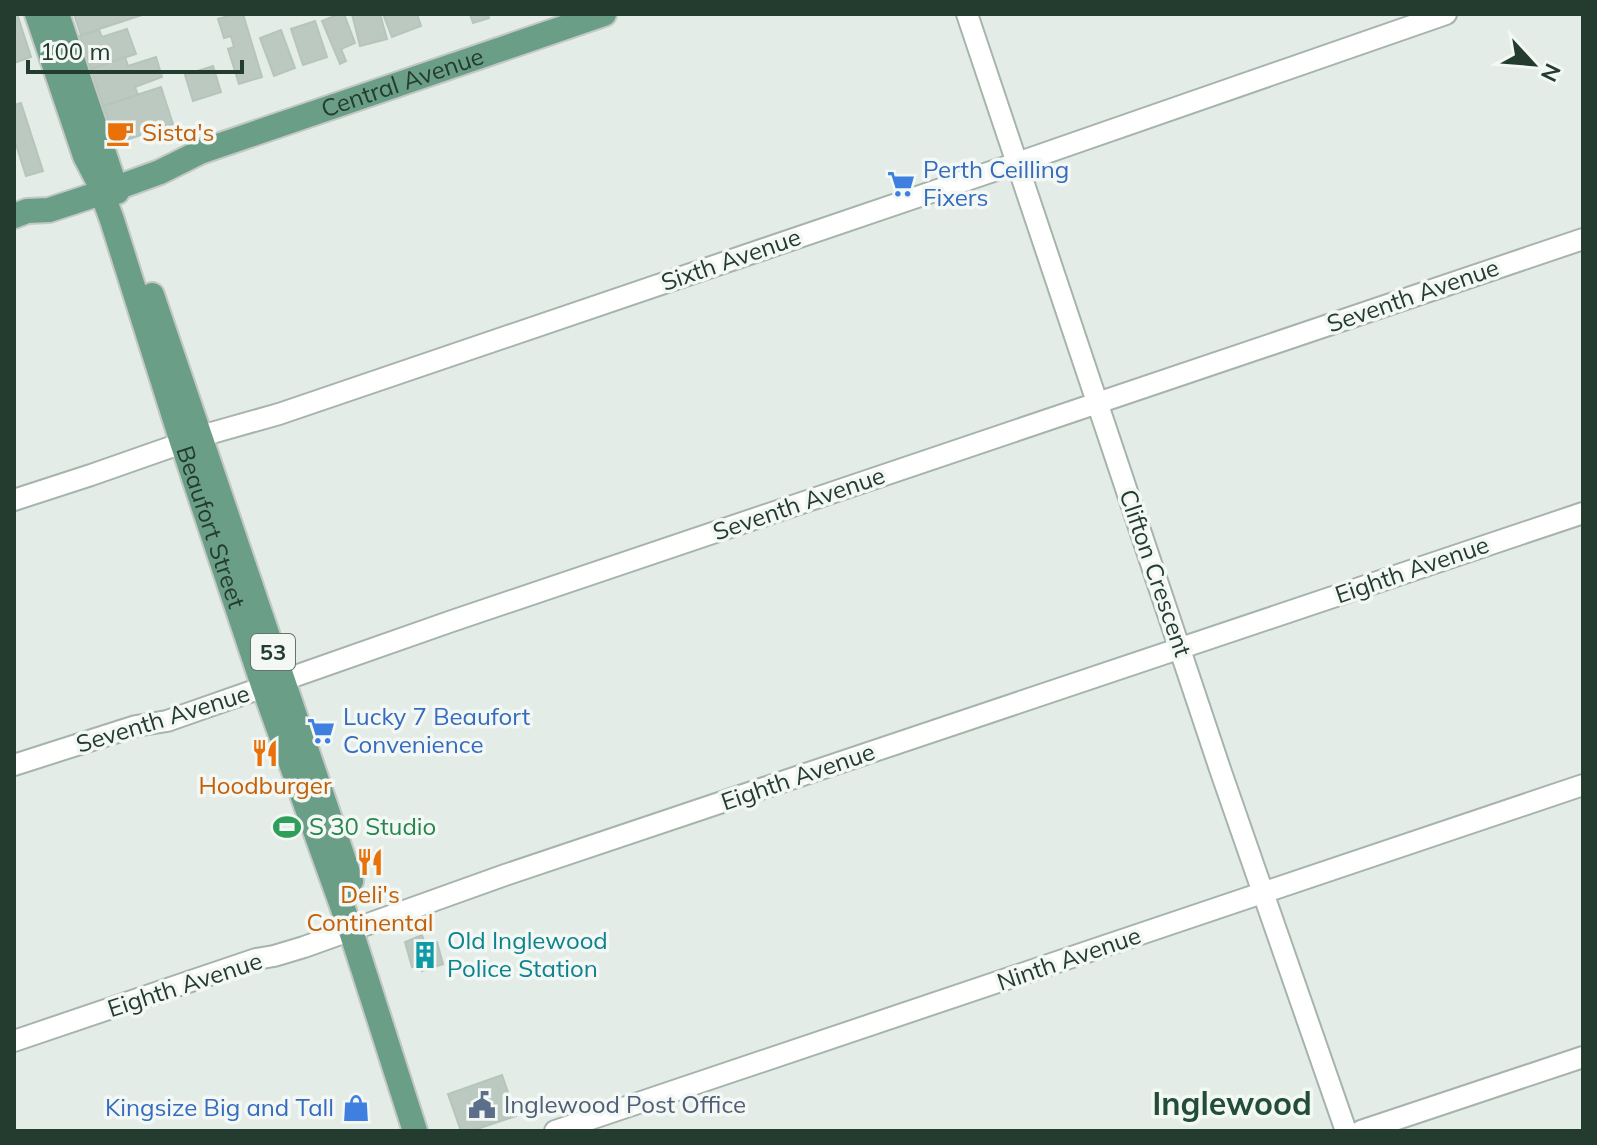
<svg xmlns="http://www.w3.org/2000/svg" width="1597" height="1145" viewBox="0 0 1597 1145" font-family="Mulish,sans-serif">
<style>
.building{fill:#bcc9c1;stroke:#b6c5bc;stroke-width:2}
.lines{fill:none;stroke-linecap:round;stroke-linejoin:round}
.minor-casing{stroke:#a6b4ac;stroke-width:24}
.major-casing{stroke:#c2c8c5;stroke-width:28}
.minor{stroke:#fff;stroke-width:20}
.major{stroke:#6b9e86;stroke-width:24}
.labels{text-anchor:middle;stroke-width:7;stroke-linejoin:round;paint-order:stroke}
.shield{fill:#f3f8f5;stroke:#62746b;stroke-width:2}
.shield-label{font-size:22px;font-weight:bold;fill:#243c30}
.street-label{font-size:24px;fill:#243c30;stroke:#f3f8f5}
.food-label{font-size:24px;fill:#c56008;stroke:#f3f8f5}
.shop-label{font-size:24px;fill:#366cbe;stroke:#f3f8f5;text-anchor:start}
.leisure-label{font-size:24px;fill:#27864d;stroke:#f3f8f5;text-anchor:start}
.culture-label{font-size:24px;fill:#0d838f;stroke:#f3f8f5;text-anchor:start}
.service-label{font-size:24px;fill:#4e5e75;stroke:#f3f8f5;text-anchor:start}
.district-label{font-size:32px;font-weight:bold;fill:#214d39;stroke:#f3f8f5}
</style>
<rect width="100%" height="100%" fill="#e3ece6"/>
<path class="building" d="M14,14H17L31,57L14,63Z
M74,14H145L81,35Z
M235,14H243L262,77L239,84L228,49L234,47L231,36L224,38L218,19Z
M339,14H344L355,43L341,49L346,61L340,64L322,21Z
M352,14H380L387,39L360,46Z
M383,14H417L421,26L392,37Z
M470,14H488L489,18L473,23Z
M315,21L327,57L303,65L291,29Z
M127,29L136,54L91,69L80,36L99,30L102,37Z
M281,30L295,68L274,76L260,38Z
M125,57L128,66L156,57L162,77L135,87L138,95L103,106L91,69Z
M213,66L221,92L193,101L185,75Z
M161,87L173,124L129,139L123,141L115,138L103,106Z
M21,103L43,171L26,176L14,138V105Z
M422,935L426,946L437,942L443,964L422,971L419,965L412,967L405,942Z
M502,1075L516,1116L471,1131H461L448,1094Z"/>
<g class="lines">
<g class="minor-casing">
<path id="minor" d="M967,14L1221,772L1346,1131
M14,500L91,475L208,434L279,414L1017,163L1446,14
M14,765L136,726L167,721L452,621L1583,239
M14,1041L256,959L274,956L304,947L505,875L1583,513
M555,1131L1583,785
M1361,1131L1583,1057"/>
</g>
<g class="major-casing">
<g id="major">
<path id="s1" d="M37,14L85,156L97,179L112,220L182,442L264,688L351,931L415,1131"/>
<path d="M57,14L117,192"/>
<path id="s2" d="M14,216L27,211L49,210L116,188L160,172L200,152L604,14"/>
<path d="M152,295L351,881"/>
</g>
</g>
<use href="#minor" class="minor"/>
<use href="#major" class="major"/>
</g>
<defs>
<g id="cafe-bare" transform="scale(2.16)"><path d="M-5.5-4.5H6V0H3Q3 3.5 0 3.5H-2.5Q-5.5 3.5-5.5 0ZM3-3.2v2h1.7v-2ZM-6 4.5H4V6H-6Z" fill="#e8710a" stroke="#f3f8f5" stroke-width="2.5" paint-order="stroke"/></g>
<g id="supermarket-bare" transform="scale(2.16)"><path d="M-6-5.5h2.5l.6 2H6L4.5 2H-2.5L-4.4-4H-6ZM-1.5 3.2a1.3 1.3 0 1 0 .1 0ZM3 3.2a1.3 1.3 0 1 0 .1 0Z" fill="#3f7fe0" stroke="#f3f8f5" stroke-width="2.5" paint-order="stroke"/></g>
<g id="restaurant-bare" transform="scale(2.16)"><path d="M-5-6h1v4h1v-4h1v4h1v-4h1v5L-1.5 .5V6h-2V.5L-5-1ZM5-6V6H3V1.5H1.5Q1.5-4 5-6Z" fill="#e8710a" stroke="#f3f8f5" stroke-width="2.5" paint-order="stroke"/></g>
<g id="stadium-bare" transform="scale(2.16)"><path d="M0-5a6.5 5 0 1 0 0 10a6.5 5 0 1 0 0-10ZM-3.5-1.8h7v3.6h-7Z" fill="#2e9e5b" stroke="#f3f8f5" stroke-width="2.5" paint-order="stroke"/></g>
<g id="building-bare" transform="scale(2.16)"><path d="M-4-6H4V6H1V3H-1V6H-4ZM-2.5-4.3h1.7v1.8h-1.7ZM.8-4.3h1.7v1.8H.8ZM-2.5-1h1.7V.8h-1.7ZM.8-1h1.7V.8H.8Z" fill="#0f9aa8" stroke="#f3f8f5" stroke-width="2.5" paint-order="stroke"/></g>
<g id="civic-bare" transform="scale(2.16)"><path d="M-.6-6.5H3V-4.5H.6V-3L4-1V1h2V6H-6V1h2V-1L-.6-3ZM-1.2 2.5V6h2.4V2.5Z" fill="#5c6f8a" stroke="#f3f8f5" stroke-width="2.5" paint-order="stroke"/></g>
<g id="shop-bare" transform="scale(2.16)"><path d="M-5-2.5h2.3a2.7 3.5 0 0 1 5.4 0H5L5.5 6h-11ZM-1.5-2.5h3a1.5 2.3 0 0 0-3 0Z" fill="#3f7fe0" stroke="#f3f8f5" stroke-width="2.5" paint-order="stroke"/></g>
</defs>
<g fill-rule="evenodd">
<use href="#cafe-bare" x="120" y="133"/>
<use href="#supermarket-bare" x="901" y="184"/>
<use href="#supermarket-bare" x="321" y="731"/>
<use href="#restaurant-bare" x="265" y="753"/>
<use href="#stadium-bare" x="287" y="827"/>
<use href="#restaurant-bare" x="370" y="862"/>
<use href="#building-bare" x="425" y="955"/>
<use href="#civic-bare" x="482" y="1105"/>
<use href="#shop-bare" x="356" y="1108"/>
</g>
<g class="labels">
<rect class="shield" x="251" y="634" width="44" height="36" rx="6"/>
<g class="shield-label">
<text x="273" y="660">53</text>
</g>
<g class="street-label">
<text dy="8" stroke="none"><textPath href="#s2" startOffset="412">Central Avenue</textPath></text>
<text transform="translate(731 260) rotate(-19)" y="8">Sixth Avenue</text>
<text transform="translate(1413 296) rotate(-19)" y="8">Seventh Avenue</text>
<text transform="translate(799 504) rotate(-19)" y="8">Seventh Avenue</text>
<text dy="8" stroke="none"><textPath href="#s1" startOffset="542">Beaufort Street</textPath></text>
<text transform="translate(1412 570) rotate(-19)" y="8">Eighth Avenue</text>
<text transform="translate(1155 573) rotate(71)" y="8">Clifton Crescent</text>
<text transform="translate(163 719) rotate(-17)" y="8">Seventh Avenue</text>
<text transform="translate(798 777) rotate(-19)" y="8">Eighth Avenue</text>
<text transform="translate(1069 959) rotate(-19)" y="8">Ninth Avenue</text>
<text transform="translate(185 985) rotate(-18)" y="8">Eighth Avenue</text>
</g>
<g class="food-label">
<text x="142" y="141" text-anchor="start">Sista's</text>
<text x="265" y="794">Hoodburger</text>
<text x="370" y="903">Deli's<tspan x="370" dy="28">Continental</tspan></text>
</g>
<g class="shop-label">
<text x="923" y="178">Perth Ceilling<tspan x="923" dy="28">Fixers</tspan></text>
<text x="343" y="725">Lucky 7 Beaufort<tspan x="343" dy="28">Convenience</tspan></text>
<text x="334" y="1116" text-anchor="end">Kingsize Big and Tall</text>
</g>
<g class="leisure-label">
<text x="309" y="835">S 30 Studio</text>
</g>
<g class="culture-label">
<text x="447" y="949">Old Inglewood<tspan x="447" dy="28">Police Station</tspan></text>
</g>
<g class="service-label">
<text x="504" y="1113">Inglewood Post Office</text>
</g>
<g class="district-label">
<text x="1232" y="1115">Inglewood</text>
</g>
</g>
<rect width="1597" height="1145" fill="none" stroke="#243c30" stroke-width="32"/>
<g transform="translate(1533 64) rotate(116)" stroke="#f3f8f5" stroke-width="6" paint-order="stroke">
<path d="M0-6L14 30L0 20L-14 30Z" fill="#243c30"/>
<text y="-12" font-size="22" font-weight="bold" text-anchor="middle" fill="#243c30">N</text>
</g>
<path d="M28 60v12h214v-12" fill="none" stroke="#243c30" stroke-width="4"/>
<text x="40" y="60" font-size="24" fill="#243c30" stroke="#f3f8f5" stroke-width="6" paint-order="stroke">100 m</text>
</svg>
